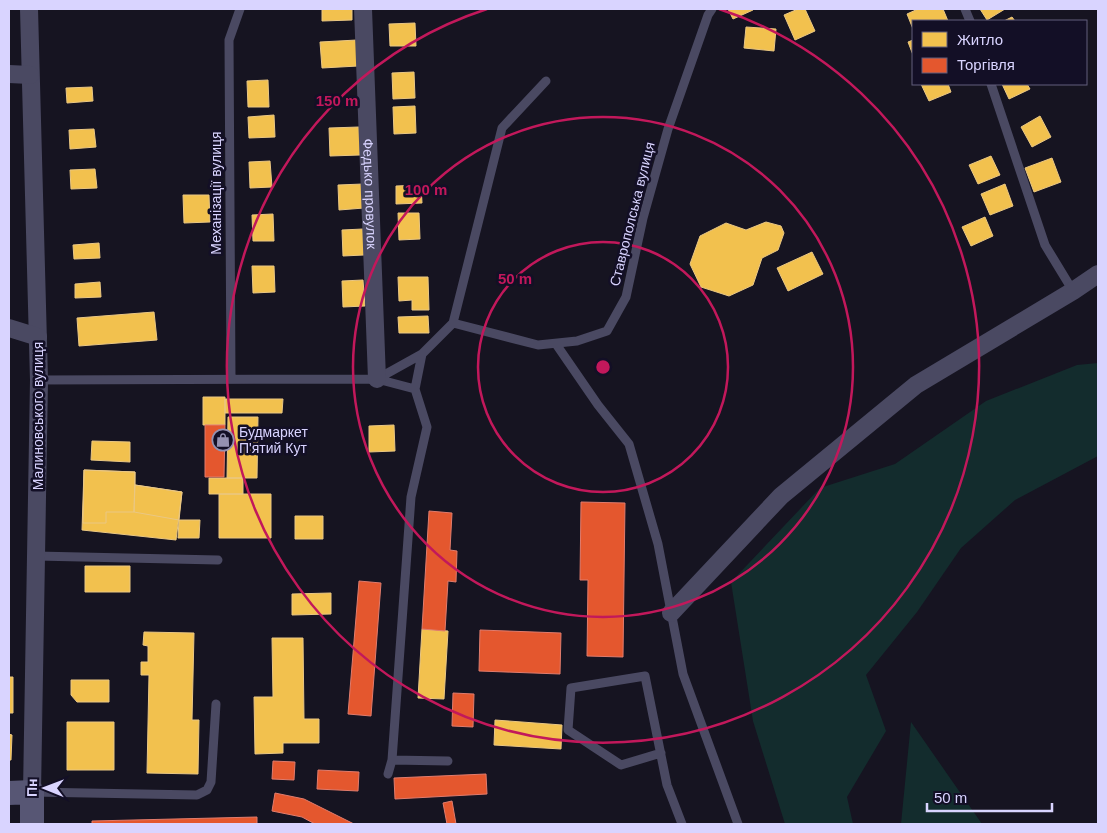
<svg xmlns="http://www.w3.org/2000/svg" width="1107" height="833" viewBox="0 0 1107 833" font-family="Helvetica,sans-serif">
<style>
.green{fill:#132c2d}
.homes{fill:#f2c14e;stroke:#eac783}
.shops{fill:#e4572e;stroke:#e17c6d}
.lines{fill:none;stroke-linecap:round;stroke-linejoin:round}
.lane{stroke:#4a4962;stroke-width:9}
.street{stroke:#4a4962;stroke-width:18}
.secondary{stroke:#575674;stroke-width:24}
.ring{fill:none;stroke:#c2185b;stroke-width:2.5}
.labels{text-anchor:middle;stroke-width:5;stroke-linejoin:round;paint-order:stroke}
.street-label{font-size:14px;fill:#d9d4ff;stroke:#130f26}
.poi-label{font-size:14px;fill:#d9d4ff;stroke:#130f26;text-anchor:start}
.centre{fill:#c2185b;stroke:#130f26;stroke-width:2.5}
.ring-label{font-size:15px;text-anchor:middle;font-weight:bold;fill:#c2185b;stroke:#130f26;stroke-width:5;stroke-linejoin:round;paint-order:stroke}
</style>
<rect width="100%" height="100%" fill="#161421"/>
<path class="green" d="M1098,363V456L1015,500L961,548L917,612L866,675L886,731L847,797L853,824H785L753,721L731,582L820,488L895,464L986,401L1077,365Z
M911,722L982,824H901Z"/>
<path class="homes" d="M322,9H352V20L322,21Z
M728,9H753V10L733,19Z
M798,9H805L815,31L795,40L784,15Z
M918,9H943L948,21H913V29L907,14Z
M980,9H1005L987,20Z
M1012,17L1015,21H1004Z
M415,23L416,46H390L389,24Z
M746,27L776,29L774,51L744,48Z
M357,40L358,66L322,68L320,42Z
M913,40V55L908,42Z
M414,72L415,98L393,99L392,73Z
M268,80L269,107H248L247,81Z
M921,84H948L951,92L929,101Z
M1002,84H1027L1030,89L1009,99Z
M92,87L93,101L67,103L66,88Z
M415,106L416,133L394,134L393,107Z
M274,115L275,137L249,138L248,117Z
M1040,116L1051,137L1032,147L1021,127Z
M359,127L360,155L330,156L329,128Z
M94,129L96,147L70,149L69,130Z
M991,156L1000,175L978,184L969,165Z
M1052,158L1061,182L1034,192L1025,168Z
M270,161L272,187L250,188L249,162Z
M95,169L97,188L71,189L70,170Z
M363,184L364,208L339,210L338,185Z
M1005,184L1013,206L990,215L981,194Z
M421,185L422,203L396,204V186Z
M183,195H209L210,222L184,223Z
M398,213H419L420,239L399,240Z
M273,214L274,241H253L252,215Z
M985,217L993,236L971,246L962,227Z
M766,222L781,226L784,233L778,250L762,258L753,285L729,296L701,287L690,264L700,236L726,223L746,230Z
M363,229L364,255L343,256L342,230Z
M99,243L100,258L74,259L73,245Z
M812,252L823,274L788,291L777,268Z
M252,266H274L275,292L253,293Z
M398,277H428L429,310H412V300L399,301Z
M363,280L365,306L343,307L342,281Z
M100,282L101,297L75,298V284Z
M154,312L157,340L79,346L77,318Z
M428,316L429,333H399L398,317Z
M203,397H225V425H203Z
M225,399H283L282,413H225Z
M228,417H258L257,478H227Z
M394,425L395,451L369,452V426Z
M92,441L130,442V462L91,460Z
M84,470L135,472L134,512H106V523H83Z
M84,470L135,472V485L182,492L176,540L82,530Z
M209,478H243V494H209Z
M135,485L182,492L179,520L134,512Z
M219,494H271V538H219Z
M295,516H323V539H295Z
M179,520H200L199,538H178Z
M85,566H130V592H85Z
M331,593V614L292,615V594Z
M422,629L448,631L444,699L418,698Z
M144,632L194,633L192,720H199L198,774L147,773L149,675H141V662H148V646L143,645Z
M272,638H303L304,719H319V743H283V753L255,754L254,697H273Z
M9,677H13V713H9Z
M71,680H109V702H77L71,695Z
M495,720L562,725L561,749L494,745Z
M67,722H114V770H67Z
M9,734L12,735L11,760H9Z"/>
<path class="shops" d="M205,425H225L224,477H205Z
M581,502L625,503L623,657L587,656L588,580H580Z
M429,511L452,513L450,550L457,551L456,582L448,581L445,631L422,629Z
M359,581L381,583L371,716L348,714Z
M480,630L561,633L560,674L479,671Z
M453,693L474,694L473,727L452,726Z
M273,761L295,762L294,780L272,779Z
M318,770L359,772L358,791L317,789Z
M486,774L487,794L395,799L394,778Z
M275,793L304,799L354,824H315L302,817L272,811Z
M452,801L456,824H447L443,803Z
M257,817V824H92V821Z"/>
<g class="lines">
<path class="lane" d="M965,9L970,21
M991,84L1045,245L1073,291
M453,323L538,345L577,341L607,331L626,297L643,218L668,129L708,15L712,9
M556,344L598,405L629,444L658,544L683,674L738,824
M231,379L229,40L240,9
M377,379L422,354L453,323L502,128L546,81
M39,380L377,379L415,389L427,427L411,497L392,760L448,761
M415,389L422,354
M36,556L218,560
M661,753L621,765L568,730L571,688L645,676L667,785L682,824
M388,774L392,760
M32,792L197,795L207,790L211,782L216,704"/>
<g class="street">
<path d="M29,9L39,380L32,792"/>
<path id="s1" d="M363,9L377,379"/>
<path d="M9,74L30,75"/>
<path d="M9,328L38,337"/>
<path d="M671,613L781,496L916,385L1073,291L1098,274"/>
</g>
<path class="secondary" d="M9,793L32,792V824"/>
</g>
<g class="ring">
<circle cx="603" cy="367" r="125"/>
<circle cx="603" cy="367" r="250"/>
<path d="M719 9A376 376 0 1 1 487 9"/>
</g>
<defs>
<g id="shop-ring" transform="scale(1.125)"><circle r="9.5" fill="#130f26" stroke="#9591b1" stroke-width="1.5"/><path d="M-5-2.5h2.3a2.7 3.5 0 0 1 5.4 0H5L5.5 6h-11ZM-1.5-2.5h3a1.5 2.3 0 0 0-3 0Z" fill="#9591b1"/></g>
</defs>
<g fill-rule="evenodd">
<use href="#shop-ring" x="223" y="440"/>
</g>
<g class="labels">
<g class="street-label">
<text transform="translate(216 193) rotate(-90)" y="5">Механізації вулиця</text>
<text dy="5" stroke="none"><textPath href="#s1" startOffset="185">Федько провулок</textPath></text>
<text transform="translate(632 214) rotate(-76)" y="5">Ставрополська вулиця</text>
<text transform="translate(38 416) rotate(-90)" y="5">Малиновського вулиця</text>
</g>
<g class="poi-label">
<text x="239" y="437">Будмаркет<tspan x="239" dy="16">П'ятий Кут</tspan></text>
</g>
</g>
<circle cx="603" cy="367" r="8" class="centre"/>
<g class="ring-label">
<text x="337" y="106">150 m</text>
<text x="426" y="195">100 m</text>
<text x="515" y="284">50 m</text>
</g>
<rect width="1107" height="833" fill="none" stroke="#d9d4ff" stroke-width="20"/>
<rect x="912" y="20" width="175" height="65" fill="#130f26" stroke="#625e7d"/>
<rect x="922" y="32" width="25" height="15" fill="#f2c14e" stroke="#625e7d"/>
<text x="957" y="45" font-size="15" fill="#d9d4ff">Житло</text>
<rect x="922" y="58" width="25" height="15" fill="#e4572e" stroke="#625e7d"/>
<text x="957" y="70" font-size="15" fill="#d9d4ff">Торгівля</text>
<g transform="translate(45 788) rotate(271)" stroke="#130f26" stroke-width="4" paint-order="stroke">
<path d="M0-4L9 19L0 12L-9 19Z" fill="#d9d4ff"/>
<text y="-8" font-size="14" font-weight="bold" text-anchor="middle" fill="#d9d4ff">Пн</text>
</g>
<path d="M927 803v8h125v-8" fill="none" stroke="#d9d4ff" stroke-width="2.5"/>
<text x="934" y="803" font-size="15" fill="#d9d4ff" stroke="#130f26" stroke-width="4" paint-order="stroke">50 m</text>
</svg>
